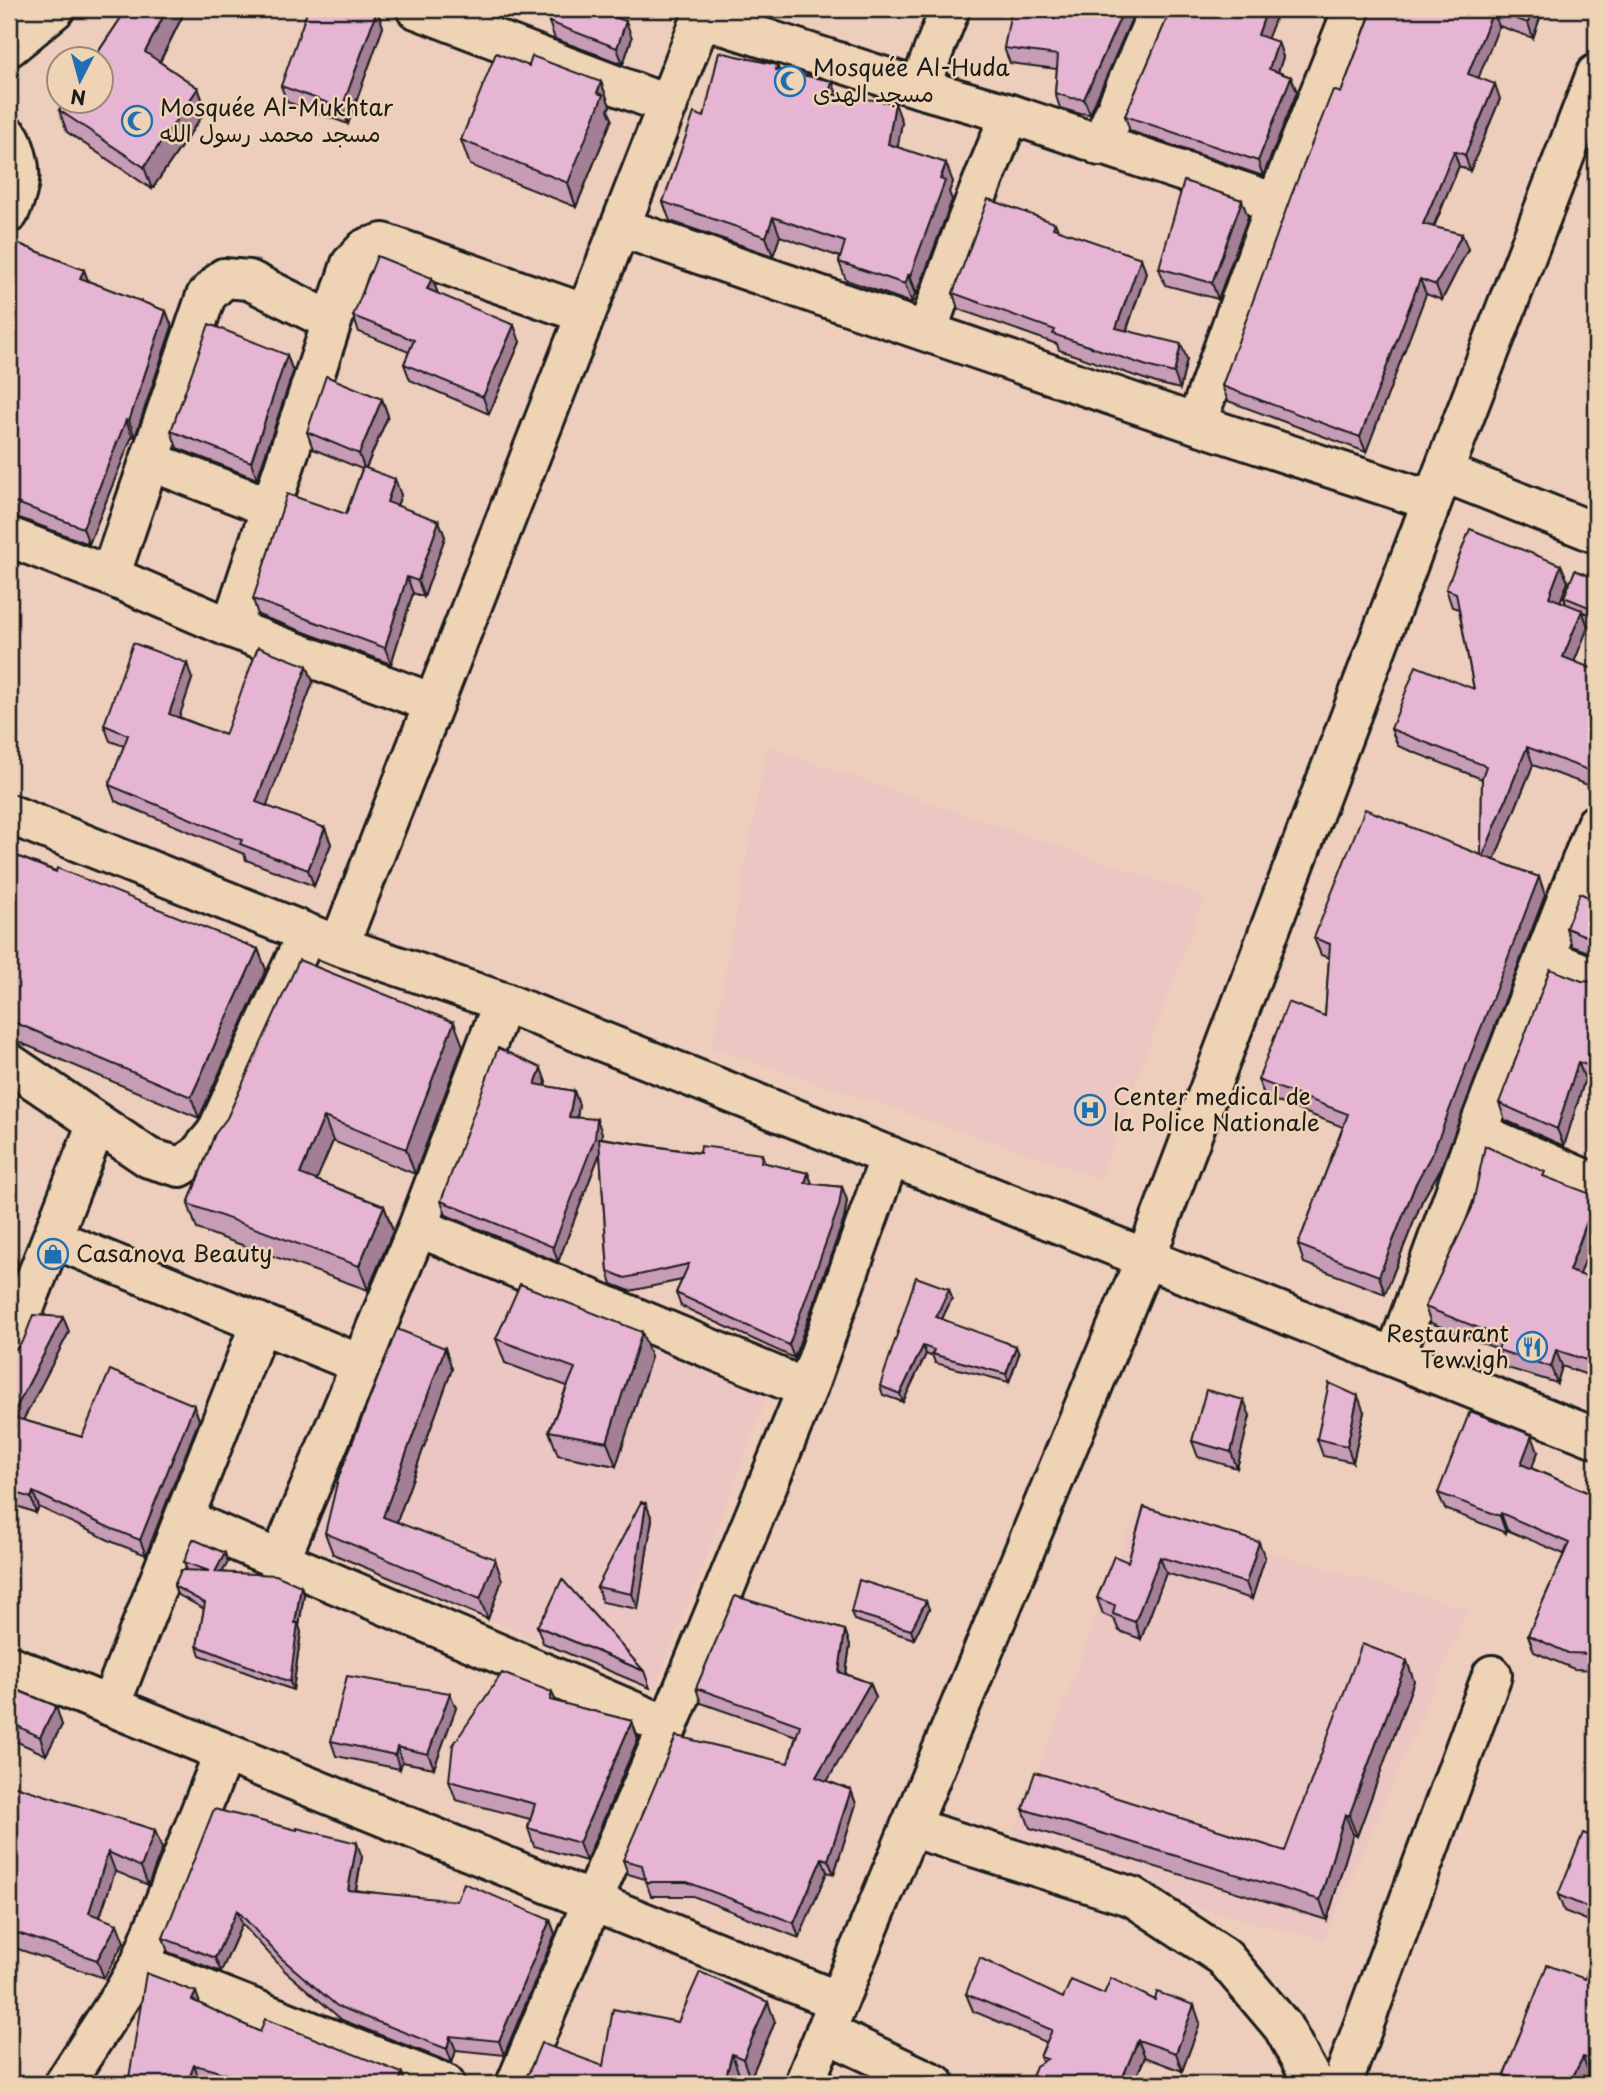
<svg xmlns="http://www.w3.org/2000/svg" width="1605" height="2093" viewBox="0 0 1605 2093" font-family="'Playpen Sans','Playpen Sans Arabic',sans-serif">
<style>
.built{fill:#ebc6c2}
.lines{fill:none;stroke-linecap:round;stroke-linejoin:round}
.street-casing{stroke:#1c1c1c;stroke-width:44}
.secondary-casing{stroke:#1c1c1c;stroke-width:44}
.street{stroke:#eed3b5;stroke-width:38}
.secondary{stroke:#eed3b5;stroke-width:38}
.wall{fill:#c79cb6;stroke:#1c1c1c;stroke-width:2}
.shaded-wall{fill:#a27f94;stroke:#1c1c1c;stroke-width:2}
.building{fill:#e7b5d4;stroke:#1c1c1c;stroke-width:2}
.labels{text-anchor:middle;stroke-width:5;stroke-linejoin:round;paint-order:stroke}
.poi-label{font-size:23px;fill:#1c1c1c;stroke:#eed3b5;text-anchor:start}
</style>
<rect width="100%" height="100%" fill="#edcdbb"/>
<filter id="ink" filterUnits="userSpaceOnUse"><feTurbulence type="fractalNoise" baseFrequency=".0143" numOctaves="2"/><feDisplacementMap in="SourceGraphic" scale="14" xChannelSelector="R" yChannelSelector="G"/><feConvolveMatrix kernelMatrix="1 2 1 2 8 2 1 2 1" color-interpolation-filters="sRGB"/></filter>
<g filter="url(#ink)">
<path class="built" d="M767,747L1204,897L1100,1178L712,1047Z
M430,1246L769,1392L656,1687L310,1547Z
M1136,1513L1468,1610L1324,1939L1004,1861Z"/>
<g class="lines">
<g class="street-casing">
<path id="street" d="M416,9L668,105
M701,18L919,88L1010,114L1276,203
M919,88L950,9
M9,137L11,139C23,169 22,184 9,213
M1100,146L1159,9
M620,227L1196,424L1432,501
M927,331L967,221L1010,114
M1196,424L1276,203L1353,9
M150,461L269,507
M1443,472L1596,533
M9,537L110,576L231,628L433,703
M110,576L206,296L224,278L249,280L331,321
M231,628L351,264L366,248L383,243L586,314
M9,814L339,946L503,1002L1596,1438
M339,946L705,9
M1544,958L1596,978
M9,1063L149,1158L180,1167L197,1156L216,1133L307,933
M1477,1132L1596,1184
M418,1227L807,1389
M52,1238L360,1364
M9,1347L97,1123
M1395,1357L1477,1132L1596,824
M184,1519L668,1726
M280,1560L418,1227L503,1002
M9,1665L838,2001
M110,1706L260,1324
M910,1827L1133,1897L1224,1957L1283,2027L1314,2084
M140,1964L445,2084
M825,2032L935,2084
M64,2084L123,1993L140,1964L224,1752
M516,2084L592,1902L668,1726L807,1389L890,1156
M804,2084L1146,1257L1432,501L1596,74
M1342,2084L1492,1675"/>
</g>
<g class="secondary-casing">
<path id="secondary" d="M9,47L55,9"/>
</g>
<use href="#street" class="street"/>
<use href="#secondary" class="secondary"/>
</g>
<path class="wall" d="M127,9H186L160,62L198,88L206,110L152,189L67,132L59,110Z
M1060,9H1136L1090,114L1077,113L1060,108L1055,93L1057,69L1010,63L1004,48L1059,19Z
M1200,9H1279L1267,39L1278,42L1283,57L1278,72L1291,77L1297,92L1263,176L1130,131L1125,116L1198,16Z
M1365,9H1543L1533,38L1499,26L1478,78L1500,99L1470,171L1459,166L1434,227L1468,249L1442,300L1426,294L1366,452L1228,401L1222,386L1341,93L1369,18Z
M377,10L383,27L348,124L287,102L281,86Z
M549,22L632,38L623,64L555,39Z
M777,65L779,70L902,122L897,147L953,182L949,192L952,200L917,294H915L912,303L846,280L839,262L840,257L780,236L773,256L670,221L663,202L704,117Z
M529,66L601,82L610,106L608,110L612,119L576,207L470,165L461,140Z
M1248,217L1218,299L1165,285L1159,268Z
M1055,223L1058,230L1141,258L1146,273L1127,330L1187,359L1180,389L1156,383L1059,350L1057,344L958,309L953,293Z
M9,240L84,270L88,281L166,311L172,327L135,437L132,436L89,544L17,517H9Z
M432,278L438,294L520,342L489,414L410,380L404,364L409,352L359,332L353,316Z
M287,355L293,372L257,479L177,448L171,431Z
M382,399L388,416L366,468L401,495L397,506L439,521L445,537L424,597L413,593L391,664L258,615L253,599L346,514L362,469L313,449L307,432Z
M1561,565L1568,582L1560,601L1566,604L1564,597L1596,579V617L1583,612L1588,627L1574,662L1596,670V788L1533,765L1494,860L1539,877L1545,895L1441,1168L1422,1201L1385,1294L1304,1263L1298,1245L1343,1127L1265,1097L1258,1080L1325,1016L1329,958L1321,955L1314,938L1481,855L1482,779L1398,746L1391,729L1474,689L1459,609L1452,607L1446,589Z
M307,666L313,682L266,806L325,828L331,844L314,886L246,860L244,854L115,801L109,785L124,746L110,741L104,725L192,679L179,717L225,735Z
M9,853L258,949L266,970L199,1118L14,1040V1042L9,1041Z
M1596,875V955L1572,946L1566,928L1588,897Z
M1582,981L1592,982L1596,981V1083L1585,1079L1564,1146L1505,1120L1499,1103Z
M463,1046L415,1174L333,1141L316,1180L384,1206L393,1231L368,1290L197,1229L188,1204L215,1134Z
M546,1082L545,1086L574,1091L579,1105L577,1117L602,1133V1138L700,1153L762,1154L765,1163L808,1173L812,1184L842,1187L847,1200L844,1219L794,1358L681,1306L676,1293L682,1280L630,1291L612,1284L608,1271L600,1153L558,1262L446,1215L441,1201Z
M1580,1275L1596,1280V1378L1562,1366L1557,1383L1504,1367L1498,1349L1431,1323L1425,1307Z
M952,1298L942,1319L1019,1354L1009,1382L935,1363L933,1357L926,1354L903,1402L883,1395L880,1386Z
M63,1317L69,1332L23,1420L82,1437L194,1405L199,1420L146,1555L115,1543L39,1507L36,1513L9,1503V1352L16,1349Z
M496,1339L651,1357L616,1466L558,1455L549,1431L567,1386L505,1363Z
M445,1348L452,1369L397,1522L502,1580L488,1619L333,1554L325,1533Z
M1364,1412L1353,1462L1323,1456L1317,1439Z
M1250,1416L1237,1468L1198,1457L1192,1441Z
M1538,1452L1531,1468L1596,1496V1670L1574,1669L1534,1652L1528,1635L1564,1554L1507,1530L1506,1533L1445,1509L1438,1493Z
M646,1504L652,1519L638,1609L602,1602L597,1587Z
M1144,1507L1265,1558L1252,1599L1166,1573L1141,1639L1119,1631L1114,1619L1103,1614L1097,1598L1128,1562Z
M184,1562H228L222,1572L301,1586L304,1594L299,1626L301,1632L293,1690L200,1655L197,1646L204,1609L177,1594L174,1586L187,1570Z
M929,1609L914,1639L854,1620L851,1612Z
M537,1626L644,1671L650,1688L543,1643Z
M845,1630L850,1645L846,1674L870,1683L876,1697L827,1781L851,1790L856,1804L834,1874L827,1872L799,1938L693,1896H651L645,1879L628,1874L623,1860L788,1763L796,1736L701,1703L696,1688Z
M1414,1681L1357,1836L1353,1834L1327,1920L1030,1828L1023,1809L1285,1851Z
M9,1687L62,1725L46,1755L9,1738Z
M552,1692L556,1702L632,1721L638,1739L586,1861L534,1846L528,1828L530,1819L456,1800L449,1781Z
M456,1708L434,1768L402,1762L400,1769L336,1756L331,1741Z
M9,1784L162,1849L148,1885L115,1871L100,1917L124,1942L104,1978L15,1948L9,1961Z
M1596,1838V1924L1564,1911L1558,1895Z
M362,1857L356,1890L550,1920L555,1934L504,2055L456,2050L452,2063L342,2020L285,1971L242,1924L221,1972L168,1952L163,1938Z
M1596,1947V2075L1589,2073L1583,2084H1508L1504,2075L1585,1979Z
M966,1994L1063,1998L1104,1994L1200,2023L1182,2071L1145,2057L1133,2084H1029L1042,2062L1040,2057L1046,2042L973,2011Z
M200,2004L260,2032L406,2084H131L129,2078Z
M678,2022H775L750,2079L739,2074L737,2084H520L603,2066Z"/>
<path class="shaded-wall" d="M167,9H186L153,75L145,52Z
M1124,9H1136L1090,114L1084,99Z
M1267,9H1279L1263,50L1258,35Z
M1533,9H1543L1533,38L1528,23Z
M377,10L383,27L348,124L342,108Z
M1493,11L1499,26L1474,89L1468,74Z
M626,21L632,38L623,64L617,48Z
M1278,42L1283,57L1274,84L1269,69Z
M1291,77L1297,92L1263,176L1258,161Z
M832,81L839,99L829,94Z
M601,82L610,106L608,110L612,119L576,207L568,183Z
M1495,84L1500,99L1470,171L1465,155Z
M198,88L206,110L152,189L144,167Z
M895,103L902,122L895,163L888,144Z
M1454,151L1459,166L1428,239L1423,224Z
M946,163L953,182L949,192L952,200L917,294L910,276Z
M1242,200L1248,217L1218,299L1212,283Z
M773,217L780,236L773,256L766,237Z
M1462,234L1468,249L1442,300L1436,285Z
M1141,258L1146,273L1122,343L1116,328Z
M84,270L90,286L80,278Z
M908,275L915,294L912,303L905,284Z
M432,278L438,294L427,289Z
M1420,279L1426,294L1366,452L1360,437Z
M166,311L172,327L135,437L129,421Z
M514,325L520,342L489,414L483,397Z
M1181,344L1187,359L1180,389L1174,373Z
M287,355L293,372L257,479L251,462Z
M382,399L388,416L365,470L359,454Z
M126,420L132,436L89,544L83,528Z
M395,479L401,495L392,518L387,502Z
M439,521L445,537L424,597L418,581Z
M1561,565L1568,582L1555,614L1549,597Z
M407,577L413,593L391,664L385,648Z
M1582,610L1588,627L1569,675L1563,657Z
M187,663L192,679L175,730L169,714Z
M307,666L313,682L262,818L256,802Z
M1527,747L1533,765L1489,873L1483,856Z
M325,828L331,844L314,886L308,870Z
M1539,877L1545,895L1441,1168L1422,1201L1385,1294L1379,1276Z
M258,949L266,970L199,1118L191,1097Z
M454,1022L463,1046L415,1174L406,1149Z
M1578,1062L1585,1079L1564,1146L1557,1129Z
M541,1068L546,1082L541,1099L535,1084Z
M10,1074L18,1095L9,1115V1076Z
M574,1091L579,1105L575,1131L569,1117Z
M324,1117L333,1141L309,1198L300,1174Z
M597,1119L602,1133L600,1153L558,1262L553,1247Z
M808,1173L813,1186L805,1183Z
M842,1187L847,1200L844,1219L794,1358L789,1345Z
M1596,1199V1231L1575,1288L1569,1271Z
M384,1206L393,1231L368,1290L359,1266Z
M12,1249L18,1265L9,1288V1258Z
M949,1289L952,1298L939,1325L936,1317Z
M63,1317L69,1332L18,1430L13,1414Z
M642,1332L651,1357L616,1466L607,1442Z
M923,1346L926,1354L903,1402L900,1394Z
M1016,1346L1019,1354L1009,1382L1006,1374Z
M445,1348L452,1369L391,1538L383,1517Z
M1556,1350L1562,1366L1557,1383L1551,1367Z
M1358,1396L1364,1412L1353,1462L1347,1446Z
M1244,1400L1250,1416L1237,1468L1231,1452Z
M194,1405L199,1420L146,1555L140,1540Z
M1532,1435L1538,1452L1527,1480L1521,1464Z
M33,1492L39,1507L36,1513L31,1498Z
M646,1504L652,1519L638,1609L632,1594Z
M1501,1513L1507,1530L1506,1533L1500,1516Z
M1259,1542L1265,1558L1252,1599L1246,1583Z
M225,1553L228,1562L218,1580L215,1572Z
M1160,1557L1166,1573L1141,1639L1135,1622Z
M495,1559L502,1580L488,1619L480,1599Z
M301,1586L304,1594L299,1626L301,1632L293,1690L290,1682L295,1623Z
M926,1601L929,1609L914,1639L911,1630Z
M845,1630L850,1645L844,1686L839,1672Z
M1407,1661L1414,1681L1357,1836L1349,1816Z
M870,1683L876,1697L821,1792L816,1777Z
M552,1692L559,1710L550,1700Z
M450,1693L456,1708L434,1768L428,1754Z
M56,1706L62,1725L46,1755L40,1737Z
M632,1721L638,1739L586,1861L579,1843Z
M397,1747L402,1762L400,1769L395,1755Z
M851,1790L856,1804L834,1874L828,1860Z
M1345,1814L1353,1834L1327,1920L1320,1900Z
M155,1830L162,1849L148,1885L141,1867Z
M357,1843L362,1857L353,1904L348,1890Z
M108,1852L115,1871L95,1931L89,1913Z
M822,1858L827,1872L799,1938L794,1923Z
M237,1910L242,1924L221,1972L215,1958Z
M550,1920L555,1934L504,2055L499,2041Z
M117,1924L124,1942L104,1978L97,1960Z
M9,1930L15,1948L9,1961Z
M196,1992L203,2012L192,2000Z
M768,2002L775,2022L750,2079L743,2059Z
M1194,2005L1200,2023L1182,2071L1176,2053Z
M450,2036L456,2050L452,2063L447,2049Z
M1138,2040L1145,2057L1133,2084H1120Z
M732,2054L739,2074L737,2084H724Z
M1583,2057L1589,2073L1583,2084H1569Z
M194,2065L201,2084H187Z
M402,2073L406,2084H398Z"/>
<path class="building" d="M127,9H167L145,52L198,88L144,167L59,110L65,102H102V60H93Z
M308,9H373L377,10L342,108L281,86Z
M554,9H588L626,21L617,48L549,22Z
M1060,9H1124L1084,99L1071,98L1055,93L1058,55L1004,48L1011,11L1059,19Z
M1171,9H1176L1198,16L1200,9H1267L1258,35L1278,42L1269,69L1291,77L1258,161L1125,116Z
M1366,9H1533L1528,23L1493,11L1468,74L1495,84L1465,155L1454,151L1423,224L1462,234L1436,285L1420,279L1360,437L1222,386L1291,196L1333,90L1341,93L1372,11Z
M719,52L777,65L776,70L832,81L829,94L895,103L888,144L946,163L940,179L945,181L910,276L908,275L905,284L839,262L845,242L773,217L766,237L663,202L694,113L704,117Z
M496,53L529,66L532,56L601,82L597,93L603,95L568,183L461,140Z
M1184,181L1242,200L1212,283L1159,268Z
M988,199L1055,223L1053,228L1141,258L1116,328L1181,344L1174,373L1150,367L1053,334L1055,330L953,293Z
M9,240L84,270L80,278L166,311L129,421L126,420L83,528L9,500Z
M377,256L432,278L427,289L514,325L483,397L404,364L414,340L353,316Z
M209,324L287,355L251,462L171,431Z
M326,376L382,399L359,454L307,432Z
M363,467L395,479L387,502L439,521L418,581L407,577L385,648L253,599L287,494L346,514Z
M1470,529L1561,565L1549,597L1582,610L1563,657L1596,670V773L1527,747L1483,856L1539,877L1434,1150L1416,1183L1379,1276L1298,1245L1348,1114L1258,1080L1288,1002L1325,1016L1330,944L1314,938L1365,809L1481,855L1482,778L1486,766L1391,729L1416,666L1474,689L1456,593L1446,589Z
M1575,570L1596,579V610L1564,597Z
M133,643L187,663L169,714L225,735L258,647L307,666L256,802L325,828L308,870L240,844L242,840L109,785L128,735L104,725Z
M9,853L56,872L57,868L258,949L191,1097L9,1020Z
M1596,875V940L1566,928L1580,893L1588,897Z
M299,960L454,1022L406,1149L324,1117L300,1174L384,1206L359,1266L188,1204L215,1134L227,1118Z
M1550,969L1582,981L1592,982L1596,981V1068L1578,1062L1557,1129L1499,1103Z
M498,1048L541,1068L535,1084L574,1091L569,1117L597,1119L595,1138L553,1247L441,1201Z
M599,1138L700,1153L701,1146L762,1154L761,1162L808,1173L805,1183L842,1187L839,1206L789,1345L676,1293L689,1264L625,1278L608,1271Z
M1485,1146L1545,1172L1543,1176L1596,1196L1569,1271L1596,1280V1363L1556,1350L1551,1367L1498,1350L1502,1337L1425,1307L1472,1208Z
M9,1248L12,1249L9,1258Z
M916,1277L949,1289L936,1317L1016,1346L1006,1374L932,1354L934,1350L923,1346L900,1394L880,1386Z
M520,1284L642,1332L607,1442L549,1431L575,1368L496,1339Z
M33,1315L63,1317L13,1414L9,1413V1352L16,1349L24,1339Z
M397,1329L445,1348L383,1517L495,1559L480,1599L325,1533L338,1479Z
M110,1370L194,1405L140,1540L110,1528L33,1492L31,1498L9,1490V1416L82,1437Z
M1329,1383L1358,1396L1347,1446L1317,1439Z
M1206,1390L1244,1400L1231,1452L1192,1441Z
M1470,1411L1532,1435L1521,1464L1596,1496V1654L1568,1653L1528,1635L1569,1543L1501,1513L1500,1516L1438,1493Z
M641,1502L646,1504L632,1594L597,1587Z
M1144,1507L1259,1542L1246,1583L1160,1557L1135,1622L1113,1614L1115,1605L1097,1598L1114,1556L1128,1562Z
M193,1539L225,1553L215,1572L276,1575L301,1586L295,1623H298L290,1682L197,1646L205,1603L174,1586L181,1570L209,1571L184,1562Z
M562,1579L644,1671L537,1626L548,1609Z
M859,1580L926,1601L911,1630L851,1612Z
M735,1596L845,1630L839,1672L870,1683L816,1777L851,1790L828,1860L822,1858L794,1923L687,1882H646L642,1865L623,1860L676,1736L788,1763L800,1725L696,1688Z
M1362,1644L1407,1661L1349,1816L1345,1814L1320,1900L1023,1809L1035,1772L1285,1851Z
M502,1673L552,1692L550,1700L632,1721L579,1843L528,1828L535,1804L449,1781L453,1745Z
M347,1676L450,1693L428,1754L397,1747L395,1755L331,1741Z
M9,1687L56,1706L40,1737L9,1722Z
M9,1784L155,1830L141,1867L108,1852L89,1913L117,1924L97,1960L9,1930Z
M214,1809L297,1830V1828L357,1843L348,1890L457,1901L464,1883L550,1920L499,2041L450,2036L447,2049L337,2006L280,1957L237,1910L215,1958L163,1938Z
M1583,1833L1596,1838V1911L1558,1895Z
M1596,1947V2061L1583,2057L1569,2084H1513L1515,2080L1504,2075L1547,1965L1585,1979Z
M980,1958L1063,1998L1071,1980L1104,1994L1111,1978L1155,2000L1157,1992L1194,2005L1176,2053L1138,2040L1120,2084H1029L1036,2066L1047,2059L1040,2057L1052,2030L966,1994Z
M700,1972L768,2002L743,2059L732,2054L724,2084H520L529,2072L541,2043L603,2066L613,2009L678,2022Z
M146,1973L196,1992L192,2000L260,2032L265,2019L402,2073L398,2084H265L194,2065L187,2084H156L129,2078Z"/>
</g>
<defs>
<g id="mosque-ring" transform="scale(1.575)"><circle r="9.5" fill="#eed3b5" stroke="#1f6fb2" stroke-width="1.5"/><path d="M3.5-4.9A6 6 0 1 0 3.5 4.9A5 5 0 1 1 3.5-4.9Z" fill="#1f6fb2"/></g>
<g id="hospital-ring" transform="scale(1.575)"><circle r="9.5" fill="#eed3b5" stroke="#1f6fb2" stroke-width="1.5"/><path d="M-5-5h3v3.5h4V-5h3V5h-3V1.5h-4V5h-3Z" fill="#1f6fb2"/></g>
<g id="shop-ring" transform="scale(1.575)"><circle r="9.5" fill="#eed3b5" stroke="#1f6fb2" stroke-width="1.5"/><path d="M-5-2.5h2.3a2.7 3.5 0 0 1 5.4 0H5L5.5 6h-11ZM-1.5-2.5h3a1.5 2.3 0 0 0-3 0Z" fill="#1f6fb2"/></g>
<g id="restaurant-ring" transform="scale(1.575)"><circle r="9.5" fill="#eed3b5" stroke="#1f6fb2" stroke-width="1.5"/><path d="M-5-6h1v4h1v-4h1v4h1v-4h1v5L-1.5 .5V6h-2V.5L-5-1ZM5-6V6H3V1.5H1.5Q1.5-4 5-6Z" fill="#1f6fb2"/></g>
</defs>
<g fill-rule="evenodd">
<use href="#mosque-ring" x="790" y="81"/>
<use href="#mosque-ring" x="137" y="121"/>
<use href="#hospital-ring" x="1090" y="1110"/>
<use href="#shop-ring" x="53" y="1254"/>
<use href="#restaurant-ring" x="1532" y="1347"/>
</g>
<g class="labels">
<g class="poi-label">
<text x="813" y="76">Mosquée Al-Huda<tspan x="813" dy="26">مسجد الهدى</tspan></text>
<text x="160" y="116">Mosquée Al-Mukhtar<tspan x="160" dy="26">مسجد محمد رسول الله</tspan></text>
<text x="1113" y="1105">Center medical de<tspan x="1113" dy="26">la Police Nationale</tspan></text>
<text x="76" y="1262">Casanova Beauty</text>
<text x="1509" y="1342" text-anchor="end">Restaurant<tspan x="1509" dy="26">Tewvigh</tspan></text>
</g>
</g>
<rect width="1605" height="2093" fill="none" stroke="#eed3b5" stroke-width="35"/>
<rect x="18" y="18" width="1570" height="2058" fill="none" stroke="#1c1c1c" stroke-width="2.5" filter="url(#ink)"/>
<g transform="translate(80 80) rotate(186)"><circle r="33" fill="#eed3b5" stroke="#9a8a78" stroke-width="2"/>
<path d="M0-5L12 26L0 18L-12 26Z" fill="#1f6fb2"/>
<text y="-10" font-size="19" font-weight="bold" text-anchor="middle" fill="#1c1c1c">N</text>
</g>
</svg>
